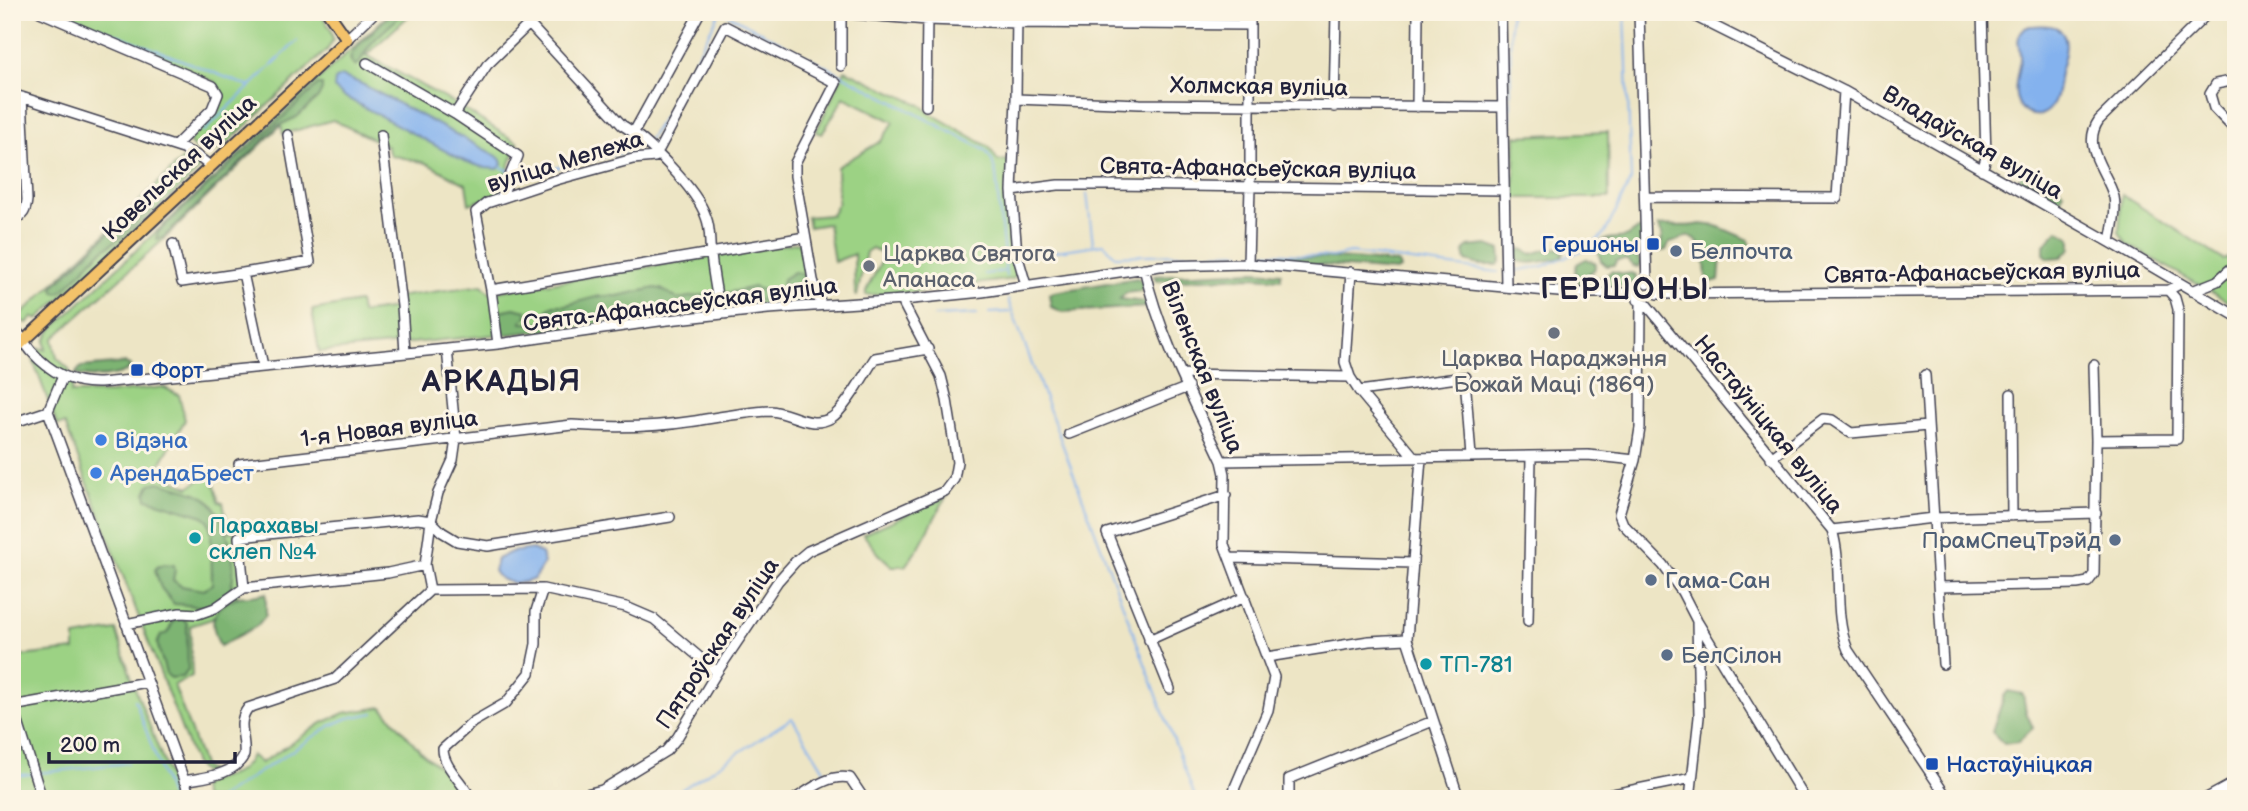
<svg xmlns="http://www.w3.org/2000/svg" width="2248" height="811" viewBox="0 0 2248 811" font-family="'Balsamiq Sans',sans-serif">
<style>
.green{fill:#9cd284;stroke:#5f7a60;stroke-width:2}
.forest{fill:#7db472;stroke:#506b56;stroke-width:2}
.water{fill:#84b2ee;stroke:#536a94;stroke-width:2}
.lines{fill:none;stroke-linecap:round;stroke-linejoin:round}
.stream{stroke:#84b2ee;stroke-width:2}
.minor-casing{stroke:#403f50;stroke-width:12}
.major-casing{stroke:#403f50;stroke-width:14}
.minor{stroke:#fff;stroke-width:9}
.major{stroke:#f3c26a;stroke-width:10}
.transit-dot{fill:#1a4fb4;stroke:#fcf5e5;stroke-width:2.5}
.service-dot{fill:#5c6f8a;stroke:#fcf5e5;stroke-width:2.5}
.worship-dot{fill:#6b7280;stroke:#fcf5e5;stroke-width:2.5}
.shop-dot{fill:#3f7fe0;stroke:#fcf5e5;stroke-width:2.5}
.culture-dot{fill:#0f9aa8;stroke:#fcf5e5;stroke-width:2.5}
.labels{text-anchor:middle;stroke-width:6;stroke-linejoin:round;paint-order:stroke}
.street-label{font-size:23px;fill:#22223b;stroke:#fcf5e5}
.transit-label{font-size:23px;fill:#164399;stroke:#fcf5e5;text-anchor:start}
.service-label{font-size:23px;fill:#4e5e75;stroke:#fcf5e5;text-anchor:start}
.worship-label{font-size:23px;fill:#5b616d;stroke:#fcf5e5;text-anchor:start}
.shop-label{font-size:23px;fill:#366cbe;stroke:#fcf5e5;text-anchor:start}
.culture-label{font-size:23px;fill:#0d838f;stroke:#fcf5e5;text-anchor:start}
.district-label{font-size:30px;font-weight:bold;letter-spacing:2px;fill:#22223b;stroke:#fcf5e5}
</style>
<rect width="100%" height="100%" fill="#fcf5e5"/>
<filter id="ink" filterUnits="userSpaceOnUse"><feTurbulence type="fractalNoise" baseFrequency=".0143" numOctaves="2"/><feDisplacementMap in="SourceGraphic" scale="14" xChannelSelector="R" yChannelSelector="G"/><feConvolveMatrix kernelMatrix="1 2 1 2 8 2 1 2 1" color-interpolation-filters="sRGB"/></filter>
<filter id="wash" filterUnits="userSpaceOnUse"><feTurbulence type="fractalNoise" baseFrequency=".00686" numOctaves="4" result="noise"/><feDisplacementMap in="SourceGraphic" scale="28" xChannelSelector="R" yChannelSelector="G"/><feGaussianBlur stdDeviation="1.57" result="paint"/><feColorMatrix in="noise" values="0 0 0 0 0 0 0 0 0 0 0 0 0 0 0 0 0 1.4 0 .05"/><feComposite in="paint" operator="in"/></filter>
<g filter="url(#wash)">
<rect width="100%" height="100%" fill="#ede5c5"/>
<path class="green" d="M50,12H320L331,30L333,40L327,50L222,148L208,154L193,147L189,142L190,137C203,124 234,101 215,82Z
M391,12H413L366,55L454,103L518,143L498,195L469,204L466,184L426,163L390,155L387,146L333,120L283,134L281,125L165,238L53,339L57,358L69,369L72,385L71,393H110L163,387L179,395L185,420L155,473L189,487L212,472L219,502L223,503L229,532H235C236,547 244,582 237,595C232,605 218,609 212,619L190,626L192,676L174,685L204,768L212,772L203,773L195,764L65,424L57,425L33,360L40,348L46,350L45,341L51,330Z
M845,70L921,105L930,113L989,147L998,161L1008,160L1017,271L1013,279L900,294L899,291V294L866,295V291L883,258L882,254L872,248L866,252L857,296L855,295L854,254L834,262L828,224L809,227L807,217L831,215L838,203L837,167L881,141L894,122L844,97L822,134L816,132Z
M1608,132L1609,198H1514L1516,136Z
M186,156L198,164V169L195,174L37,320L33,317L27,323L17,319Z
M2122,195L2224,260L2236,253V306L2127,244L2119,232Z
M800,242L803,244L814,301L656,317C628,311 622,314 596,325L319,352L312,310L359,302L361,313L396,308V297L482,285L490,293Z
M946,497L919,547L905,566H892L879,554L863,534Z
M116,630L132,680L178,799H12V657L75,650V637Z
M382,707L422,753L448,774L464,799H204L201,788C212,774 240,783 251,755L261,763L322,723L344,713Z"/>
<path class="forest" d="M392,12H405C388,28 368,41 360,63L354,66L350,59L353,51Z
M318,85H322V90L318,98L297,117L278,126L163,238L156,239L158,232Z
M2030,170L2052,182L2063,191L2059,207L2017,182L2022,173Z
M149,201L154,205L150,211L120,238L98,254L65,289L59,293L54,292L53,288L57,283L134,209Z
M1701,224L1717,226L1749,240L1750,249L1739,251L1726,250L1721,257L1719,280L1707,283C1704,269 1708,243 1690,237C1683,235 1677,243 1669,243L1666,250L1661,251L1662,235L1658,226C1673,224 1686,228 1701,224Z
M1638,229L1644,230L1645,240L1634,252L1642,263L1638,267L1633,266L1627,260H1617L1614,265L1607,266L1601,261L1597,250L1602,241C1619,234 1619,244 1638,229Z
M2058,230L2071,238V248L2062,257L2049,258L2044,254V245Z
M1488,245L1500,250L1501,260L1498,265H1479L1466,261L1464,252L1468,247Z
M1559,248L1564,253L1561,258C1544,261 1526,267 1510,258L1511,252L1522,249L1532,254L1544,250Z
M1260,254L1352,259L1398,263L1400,269L1396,271L1257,260L1255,256Z
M1586,259L1596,263L1594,270L1589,273L1596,279L1605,277L1611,271L1625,274L1631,273L1636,275L1635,282C1619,290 1596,286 1579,283L1575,271L1577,264Z
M1255,271L1281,273V279L1253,277L1156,281L1154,276Z
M794,272C804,273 810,279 809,289L805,295L791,297L781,290L783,279Z
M1137,278L1144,282L1141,291L1126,293L1120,299L1145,302L1147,307L1062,312L1051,307L1049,294L1054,292Z
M754,287L767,292L765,300L727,306L722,302L727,293Z
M655,288L661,289L678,299L702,295H710L712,303L706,310L657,316L627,310L601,321L550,316L547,312L548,308L554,305H566L600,296H617Z
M514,308L527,311V317L521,321V323H551L553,327L550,330L503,335L500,331L497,314L500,311Z
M125,363L130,365L129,370C112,378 95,378 77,375L76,373L81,367Z
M159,482C170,485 198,492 206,498C228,515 249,590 217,604C204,610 187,604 174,604L161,588L155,570L157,567L164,564L174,565L175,570L173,580L181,586L204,590L212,584L211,531L208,520L203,516L147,499L146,493L150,484Z
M266,593V615L257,626L220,646C213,630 208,618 223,605C227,602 233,598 238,597C247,596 257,596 266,593Z
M182,618L187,623L188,670L182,677L171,678L166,674L157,643L161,635L168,633L173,621Z
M2008,691L2023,694L2026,712L2033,728L2018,742L2004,744L1992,732L2004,696Z"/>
<path class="water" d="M2030,26C2038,26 2049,24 2057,28C2073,36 2063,61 2060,73C2057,88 2058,110 2040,115C2034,116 2029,115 2024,111C2009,97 2018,75 2020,59C2021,50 2015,40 2021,32C2023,28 2026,28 2030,26Z
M341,76L360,83L497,156L501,160L502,165L498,169L485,168L464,161L343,96L334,88L335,80Z
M532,549L541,553L544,563L534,579C520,585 502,585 494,571L497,559L511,552Z"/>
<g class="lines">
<path class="stream" d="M60,12L250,87
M723,12L985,150L992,160L996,175L1006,276
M1510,12L1511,128
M203,132L297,41
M649,139L667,112L720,12
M501,167L510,171
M515,173L529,174L630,151L642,145
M1087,194L1093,243
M1256,252L1332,257L1350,253L1498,272
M1030,255L1104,244L1115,256L1241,252
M1513,271L1541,267L1588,248L1605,233L1631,180L1625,12
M985,274L1005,271
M940,282L973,276
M1008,300L1196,799
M989,313L1009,312
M934,316L977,314
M135,700L171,799
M38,773L128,763
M12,776L32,774
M837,789L843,799
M218,799L330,726L348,718L374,713
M667,799L792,718L824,770"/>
</g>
</g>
<g filter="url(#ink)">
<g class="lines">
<g class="minor-casing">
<path id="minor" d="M40,12L213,86L218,94L212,109L175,146
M518,12L622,125C647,140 697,189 706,217C711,229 709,242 711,255C713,275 717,294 720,314
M827,12L927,20L1016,23L1250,25
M1017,12L1016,99L1012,191L1017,254L1026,285
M1501,12L1506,287
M1639,12L1647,284
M1686,12L1844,91L2110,242L2236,316
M347,39L375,12
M367,63L455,114L518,156L501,198
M841,66V12
M2236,80L2216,84L2210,94L2214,108L2236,131
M12,94L183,149L196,155L210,166
M1016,99L1140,104L1502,107
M926,106L927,12
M1334,107L1336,12
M1417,107L1418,12
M455,114L487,65L528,25
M634,132L700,12
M381,135L402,306L405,353
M1982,170L1986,158L1982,12
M1012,191L1058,185H1111L1504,190
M1645,197L1837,198L1844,91
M12,219C24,217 26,210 27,200L22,97
M2110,242C2112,228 2117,212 2114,197C2107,171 2080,147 2099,120L2209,12
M173,244L182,282L243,273
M1248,264L1250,186V12
M1144,268C1159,335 1193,399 1222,461L1225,474L1224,544L1274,677L1268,710L1235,787L1232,799
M1351,272L1345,362L1350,377L1359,391L1414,457
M491,290L805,237
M2192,291L2217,281L2236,264
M1637,293L1638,300L1646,304L1832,530C1844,569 1832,612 1848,650L1948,799
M1657,294L2168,290L2180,284
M1641,302L1640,428L1635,460L1619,514L1623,524L1663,565L1682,592L1697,621L1805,799
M12,325C19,333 25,344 32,352C50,372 73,384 100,383L498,344L659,321L768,309L903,300L982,292L1160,266L1248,264L1570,293H1637
M498,344L491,290L476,212L487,203L556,180L633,159L655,157L725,26L836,83L795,163V176L813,280L821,305
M263,366L243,273L310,262L288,135
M1182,374L1350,377
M1925,375L1943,664
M63,376L48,411L191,799
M1359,391L1465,377L1471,457
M2011,394L2012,516
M12,423L48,411
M1069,434L1188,387
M2096,440L2177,439L2178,309L2175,298L2168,290
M1421,458L1407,639L1459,799
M1771,458L1823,419L1832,420L1851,433L1927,426
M1222,461L1588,455L1635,460
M239,464L572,425C611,428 656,427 695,421C720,417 744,412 769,411C790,411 809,430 831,418C845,410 865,373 875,358L928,349
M1832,530L1933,518L2096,513
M1230,558L1413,563
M1939,587L2077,584L2088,582L2094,574L2096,440L2094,365
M244,588L239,537L418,519L431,521L442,532L457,541L488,546L670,517
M430,590L425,565L431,521L438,493L453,460L456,439L447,349
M1528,621L1531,457
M126,624L180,613L198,614L215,608L244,588L388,573L425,565
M1149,640L1245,597
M1267,657L1369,641L1407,639
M12,684L13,706L42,799
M1170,689L1107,533L1226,495
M12,706L147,682
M184,781C204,777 234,776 244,755C246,738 236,723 248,708L335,679L430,590L543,589L626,607L654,619L717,672
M471,799C464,783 443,767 443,749L473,722L506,703L530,673L536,644V611L543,589
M566,799L602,790L666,751L677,738L717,672L778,581L795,562L808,551L945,491L954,479L957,462L947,400L941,376L904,305L903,300
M795,799C812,788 829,774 850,778L864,799
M1286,799L1289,796V779L1433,721
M1589,799L1692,778
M1690,799L1699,717L1697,622
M2205,799L2236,782"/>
</g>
<g class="major-casing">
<path id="major" d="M12,352L347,39L328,12"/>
</g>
<use href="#minor" class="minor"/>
<use href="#major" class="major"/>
</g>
</g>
<g class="transit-dot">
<rect x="1646" y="237" width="14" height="14" rx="3.5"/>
<rect x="130" y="363" width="14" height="14" rx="3.5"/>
<rect x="1925" y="757" width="14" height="14" rx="3.5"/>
</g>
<g class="service-dot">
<circle cx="1676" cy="251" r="7"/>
<circle cx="2115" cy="540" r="7"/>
<circle cx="1651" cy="580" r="7"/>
<circle cx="1667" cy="655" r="7"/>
</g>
<g class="worship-dot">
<circle cx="869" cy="266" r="7"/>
<circle cx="1554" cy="333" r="7"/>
</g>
<g class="shop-dot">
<circle cx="101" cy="440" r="7"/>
<circle cx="96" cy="473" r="7"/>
</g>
<g class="culture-dot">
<circle cx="195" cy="538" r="7"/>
<circle cx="1426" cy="664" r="7"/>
</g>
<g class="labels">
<g class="street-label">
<text transform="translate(1259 86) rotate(1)" y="8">Холмская вуліца</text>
<text transform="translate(1973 142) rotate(30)" y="8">Владаўская вуліца</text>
<text transform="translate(565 161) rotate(-17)" y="8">вуліца Мележа</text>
<text transform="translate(179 167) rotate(-43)" y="8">Ковельская вуліца</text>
<text transform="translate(1258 168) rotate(1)" y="8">Свята-Афанасьеўская вуліца</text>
<text transform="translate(1982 272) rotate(-1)" y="8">Свята-Афанасьеўская вуліца</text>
<text transform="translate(680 304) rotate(-7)" y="8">Свята-Афанасьеўская вуліца</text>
<text transform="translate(1203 367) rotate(68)" y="8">Віленская вуліца</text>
<text transform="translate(1769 424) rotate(51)" y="8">Настаўніцкая вуліца</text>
<text transform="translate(389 428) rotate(-7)" y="8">1-я Новая вуліца</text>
<text transform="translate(717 643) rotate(-56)" y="8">Пятроўская вуліца</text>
</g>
<g class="transit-label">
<text x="1639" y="252" text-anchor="end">Гершоны</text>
<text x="151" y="378">Форт</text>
<text x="1946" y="772">Настаўніцкая</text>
</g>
<g class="service-label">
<text x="1690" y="259">Белпочта</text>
<text x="2101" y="548" text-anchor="end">ПрамСпецТрэйд</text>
<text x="1665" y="588">Гама-Сан</text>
<text x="1681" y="663">БелСілон</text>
</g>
<g class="worship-label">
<text x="883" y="261">Царква Святога<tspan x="883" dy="26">Апанаса</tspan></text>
<text x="1554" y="366" text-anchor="middle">Царква Нараджэння<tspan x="1554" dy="26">Божай Маці (1869)</tspan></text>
</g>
<g class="shop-label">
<text x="115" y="448">Відэна</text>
<text x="110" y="481">АрендаБрест</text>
</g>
<g class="culture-label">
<text x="209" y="533">Парахавы<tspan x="209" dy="26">склеп №4</tspan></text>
<text x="1440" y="672">ТП-781</text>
</g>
<g class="district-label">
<text x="1625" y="299">ГЕРШОНЫ</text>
<text x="502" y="391">АРКАДЫЯ</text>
</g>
</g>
<rect width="2248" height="811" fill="none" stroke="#fcf5e5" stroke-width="42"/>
<path d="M49 752v10h186v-10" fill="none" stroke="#22223b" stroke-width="3.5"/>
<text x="60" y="752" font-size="21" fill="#22223b" stroke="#fcf5e5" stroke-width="5" paint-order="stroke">200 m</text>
</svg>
